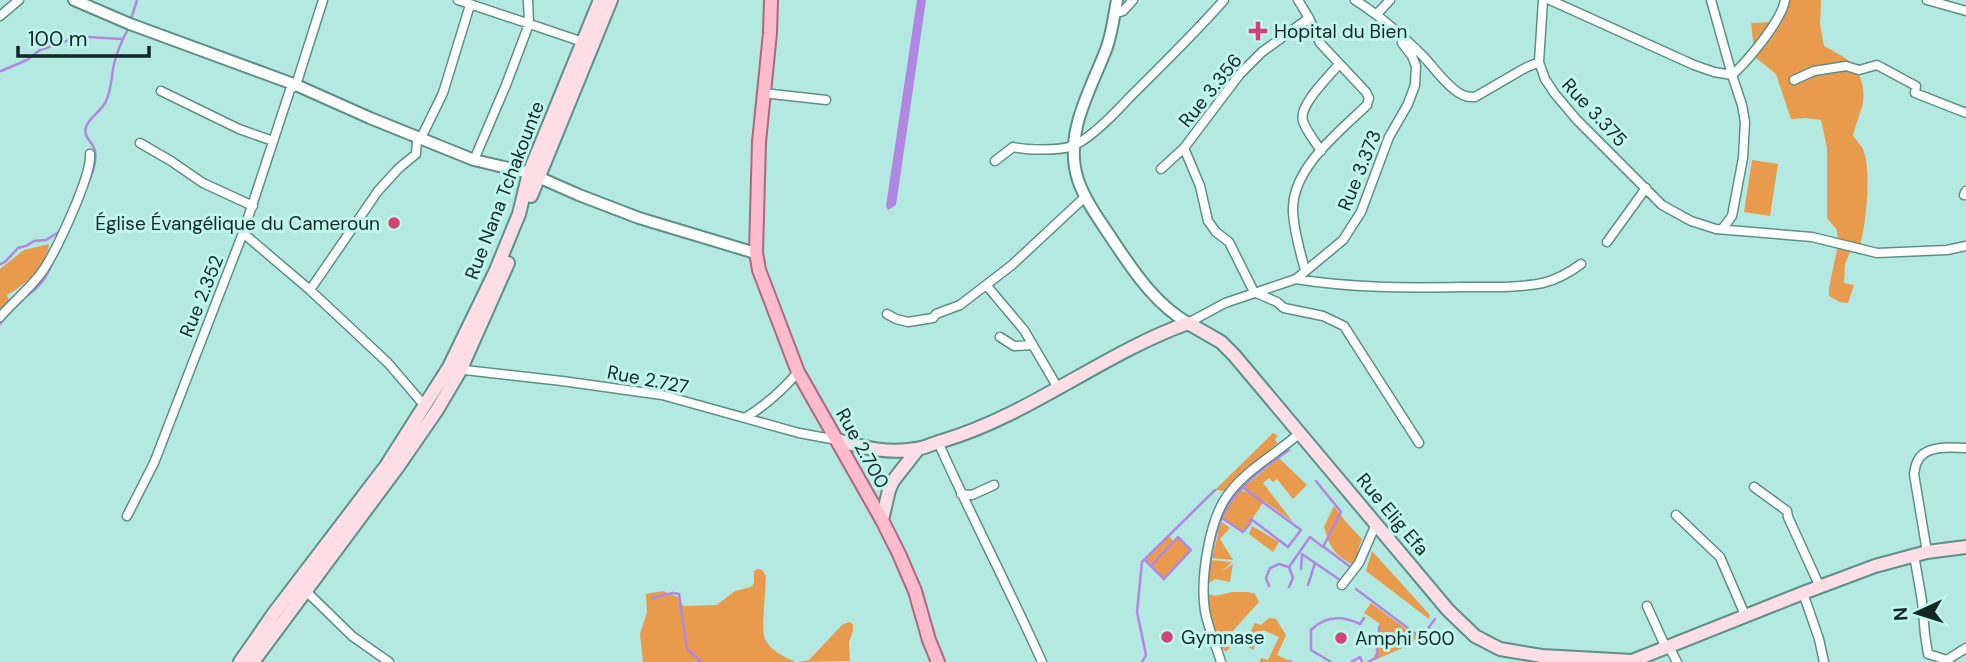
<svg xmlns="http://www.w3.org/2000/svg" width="1966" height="662" viewBox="0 0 1966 662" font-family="'DM Sans',sans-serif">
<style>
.green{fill:#e89b4d}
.water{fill:#b087e2}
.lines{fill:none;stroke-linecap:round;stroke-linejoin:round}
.stream{stroke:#b087e2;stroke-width:2.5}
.minor-casing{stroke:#5c9088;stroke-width:11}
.tertiary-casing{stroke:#5c9088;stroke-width:14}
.secondary-casing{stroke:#5c9088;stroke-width:16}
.primary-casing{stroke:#ab6a7c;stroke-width:16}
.minor{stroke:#fff;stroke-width:8}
.tertiary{stroke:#fff;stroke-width:10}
.secondary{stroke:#fedde6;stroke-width:12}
.primary{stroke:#febbcd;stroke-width:12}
.poi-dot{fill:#d04372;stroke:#c0f6ed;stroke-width:2.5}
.labels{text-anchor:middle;stroke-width:6;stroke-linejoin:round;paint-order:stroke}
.poi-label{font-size:19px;fill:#122825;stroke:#c0f6ed;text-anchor:start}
.street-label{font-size:19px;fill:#122825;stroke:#c0f6ed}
</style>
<rect width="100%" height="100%" fill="#b3e9e0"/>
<path class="green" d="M1782,0H1821L1820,25L1824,46C1832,50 1841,55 1848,60C1862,71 1867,94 1861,110C1858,119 1855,127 1853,136C1856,140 1861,145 1863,149C1872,171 1866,223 1860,246L1852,247L1845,264L1844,283L1854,285L1848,303L1840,302L1829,296V288L1838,245L1837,230L1827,218V148L1821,120L1806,118L1791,119L1776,74L1755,57L1751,23L1775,22Z
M1752,160L1778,164L1770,216L1744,212Z
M49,244C47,266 25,285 7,295L9,300L0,309V269L24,250Z
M1273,433L1278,436L1275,439L1277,443L1225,491L1215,490Z
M1279,458L1307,485L1293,499L1277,479L1273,482L1269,478L1263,483L1293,522L1264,501L1244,532L1221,518L1240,490L1252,494L1244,487Z
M1334,506L1346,522L1362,539L1358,550L1360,560L1353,565C1334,554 1330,548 1324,527Z
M1222,522L1230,528L1220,539L1233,560L1212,558L1218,535L1217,533Z
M1252,526L1279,542L1273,552L1249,534Z
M1169,536L1174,542L1178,537L1191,550L1164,579L1151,566L1155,561L1151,564L1146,560Z
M1372,551L1430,615L1429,619L1366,571Z
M1211,560L1232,562L1221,572L1233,564L1230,582L1215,579L1208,584Z
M758,569L762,570L766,576C766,588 761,630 765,639C770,650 785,658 796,662H643L640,634L647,612L646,594L663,591L678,597L681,604L684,606L717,605L735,591L751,587L754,583V571Z
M1232,592H1248L1255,594L1259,602L1230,634L1236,640L1227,651H1225C1212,635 1209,614 1209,594L1215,596Z
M1371,603L1418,638L1409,645L1375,660L1374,655L1378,653V644L1380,642L1379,623L1364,613Z
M1269,618L1276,619L1286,635L1277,655L1292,662H1259L1261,658L1268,660L1279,637L1263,630L1253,650L1244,644L1255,623L1261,625Z
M849,622L853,624V631L849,642L850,661L798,662L809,660L842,625Z"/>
<path class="water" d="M917,0H926L896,205L888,210L886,206Z"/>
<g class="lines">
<path class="stream" d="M131,19L137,0
M1,71L27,60L40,50L72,39L88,37L122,39
M86,188C91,178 97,164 95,151C93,141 83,139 86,127C89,117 102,111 106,101C112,89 111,77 114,64C117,52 122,40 128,29
M0,264L5,262L18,248L26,246L34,241L46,240L62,230
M23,298C42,287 48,274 56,255
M0,324L9,313
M1222,518L1243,532L1250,524L1251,519L1288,547L1301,530L1242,487
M1324,547L1349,566
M1145,560L1164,579L1191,550L1178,537L1151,566
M1289,567L1310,537L1323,547L1341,512L1316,481
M1301,569L1302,554L1340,580
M1208,580C1210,564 1212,547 1217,531C1228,493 1257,472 1289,450
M1308,585L1315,563
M1269,586L1266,578L1270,568L1279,564L1289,567L1293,578L1289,587
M1356,589L1421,638L1435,619
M652,598L673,593L679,594L687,649L702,662
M1142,662L1146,655L1137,612L1142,562L1215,490
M1289,662L1290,661
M1331,662L1311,650V630C1326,615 1343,616 1360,624L1364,618
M1351,662L1360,657L1362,662
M1368,662L1377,657V647L1379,646V627"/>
<g class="minor-casing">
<path id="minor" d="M458,0L583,42
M1298,0L1309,18L1262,52L1240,74L1184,148L1200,186L1208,221L1216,232L1229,242L1254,292L1277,302L1284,308L1323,316L1344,326L1419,443
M1355,0C1379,15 1404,37 1424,57C1435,69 1446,85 1459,93C1465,97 1469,97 1475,97L1525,68L1539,62L1545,79L1555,94L1577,120L1662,205L1691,221L1716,229L1812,237L1877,253L1947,250L1966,246
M1550,0L1694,65L1714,72L1732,75C1747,62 1782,20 1785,0
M1711,0L1732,75L1742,105L1745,122L1743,158L1732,216L1723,228
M1927,0L1966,11
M1114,14L1123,11L1133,0
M1377,14L1390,0
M0,16L19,0
M1539,62L1543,0
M1794,80L1814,71L1846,66L1859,70L1877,65L1916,86L1915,93L1966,113
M161,91L239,129L273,141
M763,93L826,100
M140,143L171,161L203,183L253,206
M1321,151C1315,141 1306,131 1303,121C1298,105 1330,76 1339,64
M474,160L506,85L529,24L528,0
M995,161L1013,147C1027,150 1059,151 1072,146C1090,140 1117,111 1130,97C1162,65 1194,34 1224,0
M1161,169L1184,148
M1964,195L1966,191
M243,233L310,290L388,363L424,405
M1607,242L1646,188
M1305,270C1300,251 1294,232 1293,212C1291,169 1338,133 1367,105L1369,98L1366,92L1320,43L1309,18
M1296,279C1351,288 1406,288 1462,287C1489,287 1517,288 1543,283C1558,279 1569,273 1581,264
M987,286L1024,330L1058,388
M310,290L378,191L399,168L416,154L417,141L421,138L443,93L470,5
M887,314L896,319L908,322L933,318L936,314L960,305L1012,265L1086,196
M0,317C14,301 33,286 44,269C57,249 92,175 90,154
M1188,323L1225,303L1296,279L1343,240L1361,212L1389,137L1408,104L1415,85L1416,66L1412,56L1402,43
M1000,337L1014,346L1033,345
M456,369L562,381L662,395L799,433L837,440
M745,418C766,405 782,391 798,372
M938,442C971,516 1009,588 1042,662
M1754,487L1787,511L1788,517L1820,587
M961,494L972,495L994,485
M1676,515L1720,557L1745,615
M127,516L154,463L243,233L290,90L296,85L323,0
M1927,552L1914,474C1915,470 1915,466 1917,462C1924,445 1950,447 1966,448
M1914,555L1922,601L1925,635L1928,654L1947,660L1966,648
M1342,585L1359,563L1376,524
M306,591L352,636L389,662
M1803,593L1819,639L1824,662
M1647,606L1666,648
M1669,647L1677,662
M1221,662C1216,645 1208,628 1205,611C1200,579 1209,517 1230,492C1249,468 1277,453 1300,433"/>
</g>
<g class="tertiary-casing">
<path id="tertiary" d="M74,0L130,24L296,85L370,118L474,160L529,173L579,195L639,218L752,252H756
M1117,0C1114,16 1112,32 1107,47C1091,90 1063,133 1078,180C1086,203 1103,225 1116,245C1136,275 1157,305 1188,323"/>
</g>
<g class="secondary-casing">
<path id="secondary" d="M531,196L611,0
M837,440C865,448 888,454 916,449C925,448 934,443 942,441C1030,415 1102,354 1188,323L1221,342L1234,355L1448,610L1475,636L1500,649L1542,656L1632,661L1803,593L1875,566L1927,552L1966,547
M882,520L889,490L893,481L918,449
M240,662L274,613L386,466L449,367L496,270L519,214L529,173L600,0
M253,662L397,468L437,410L460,371L508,263"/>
</g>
<g class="primary-casing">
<path id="primary" d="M771,0L770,33L759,142L756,252L759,270L798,372L882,520L899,554L915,591L929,640L938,662"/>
</g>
<use href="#minor" class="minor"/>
<use href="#tertiary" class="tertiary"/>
<use href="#secondary" class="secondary"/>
<use href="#primary" class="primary"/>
</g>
<g class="poi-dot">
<path d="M1254.5 20.5h7v7h7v7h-7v7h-7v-7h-7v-7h7z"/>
<circle cx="394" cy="223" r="7"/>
<circle cx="1167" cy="637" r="7"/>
<circle cx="1341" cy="638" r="7"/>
</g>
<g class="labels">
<g class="poi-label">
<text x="1274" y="38">Hopital du Bien</text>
<text x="380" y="230" text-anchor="end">Église Évangélique du Cameroun</text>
<text x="1181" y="644">Gymnase</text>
<text x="1355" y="645">Amphi 500</text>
</g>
<g class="street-label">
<text transform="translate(1210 90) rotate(-51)" y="7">Rue 3.356</text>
<text transform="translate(1595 112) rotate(47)" y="7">Rue 3.375</text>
<text transform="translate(1359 170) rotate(-68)" y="7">Rue 3.373</text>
<text transform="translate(504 190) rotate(-69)" y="7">Rue Nana Tchakounte</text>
<text transform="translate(201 296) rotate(-68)" y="7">Rue 2.352</text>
<text transform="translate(648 379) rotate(11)" y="7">Rue 2.727</text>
<text transform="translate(863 448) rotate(61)" y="7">Rue 2.700</text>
<text transform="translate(1393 514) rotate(50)" y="7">Rue Elig Efa</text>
</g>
</g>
<g transform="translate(1917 613) rotate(266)" stroke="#c0f6ed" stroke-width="5" paint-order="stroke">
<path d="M0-5L12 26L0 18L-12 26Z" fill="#122825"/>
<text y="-10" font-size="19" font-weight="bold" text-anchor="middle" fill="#122825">N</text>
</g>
<path d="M18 46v10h131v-10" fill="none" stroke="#122825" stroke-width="3.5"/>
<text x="28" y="46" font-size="21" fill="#122825" stroke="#c0f6ed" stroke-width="5" paint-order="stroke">100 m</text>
</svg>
